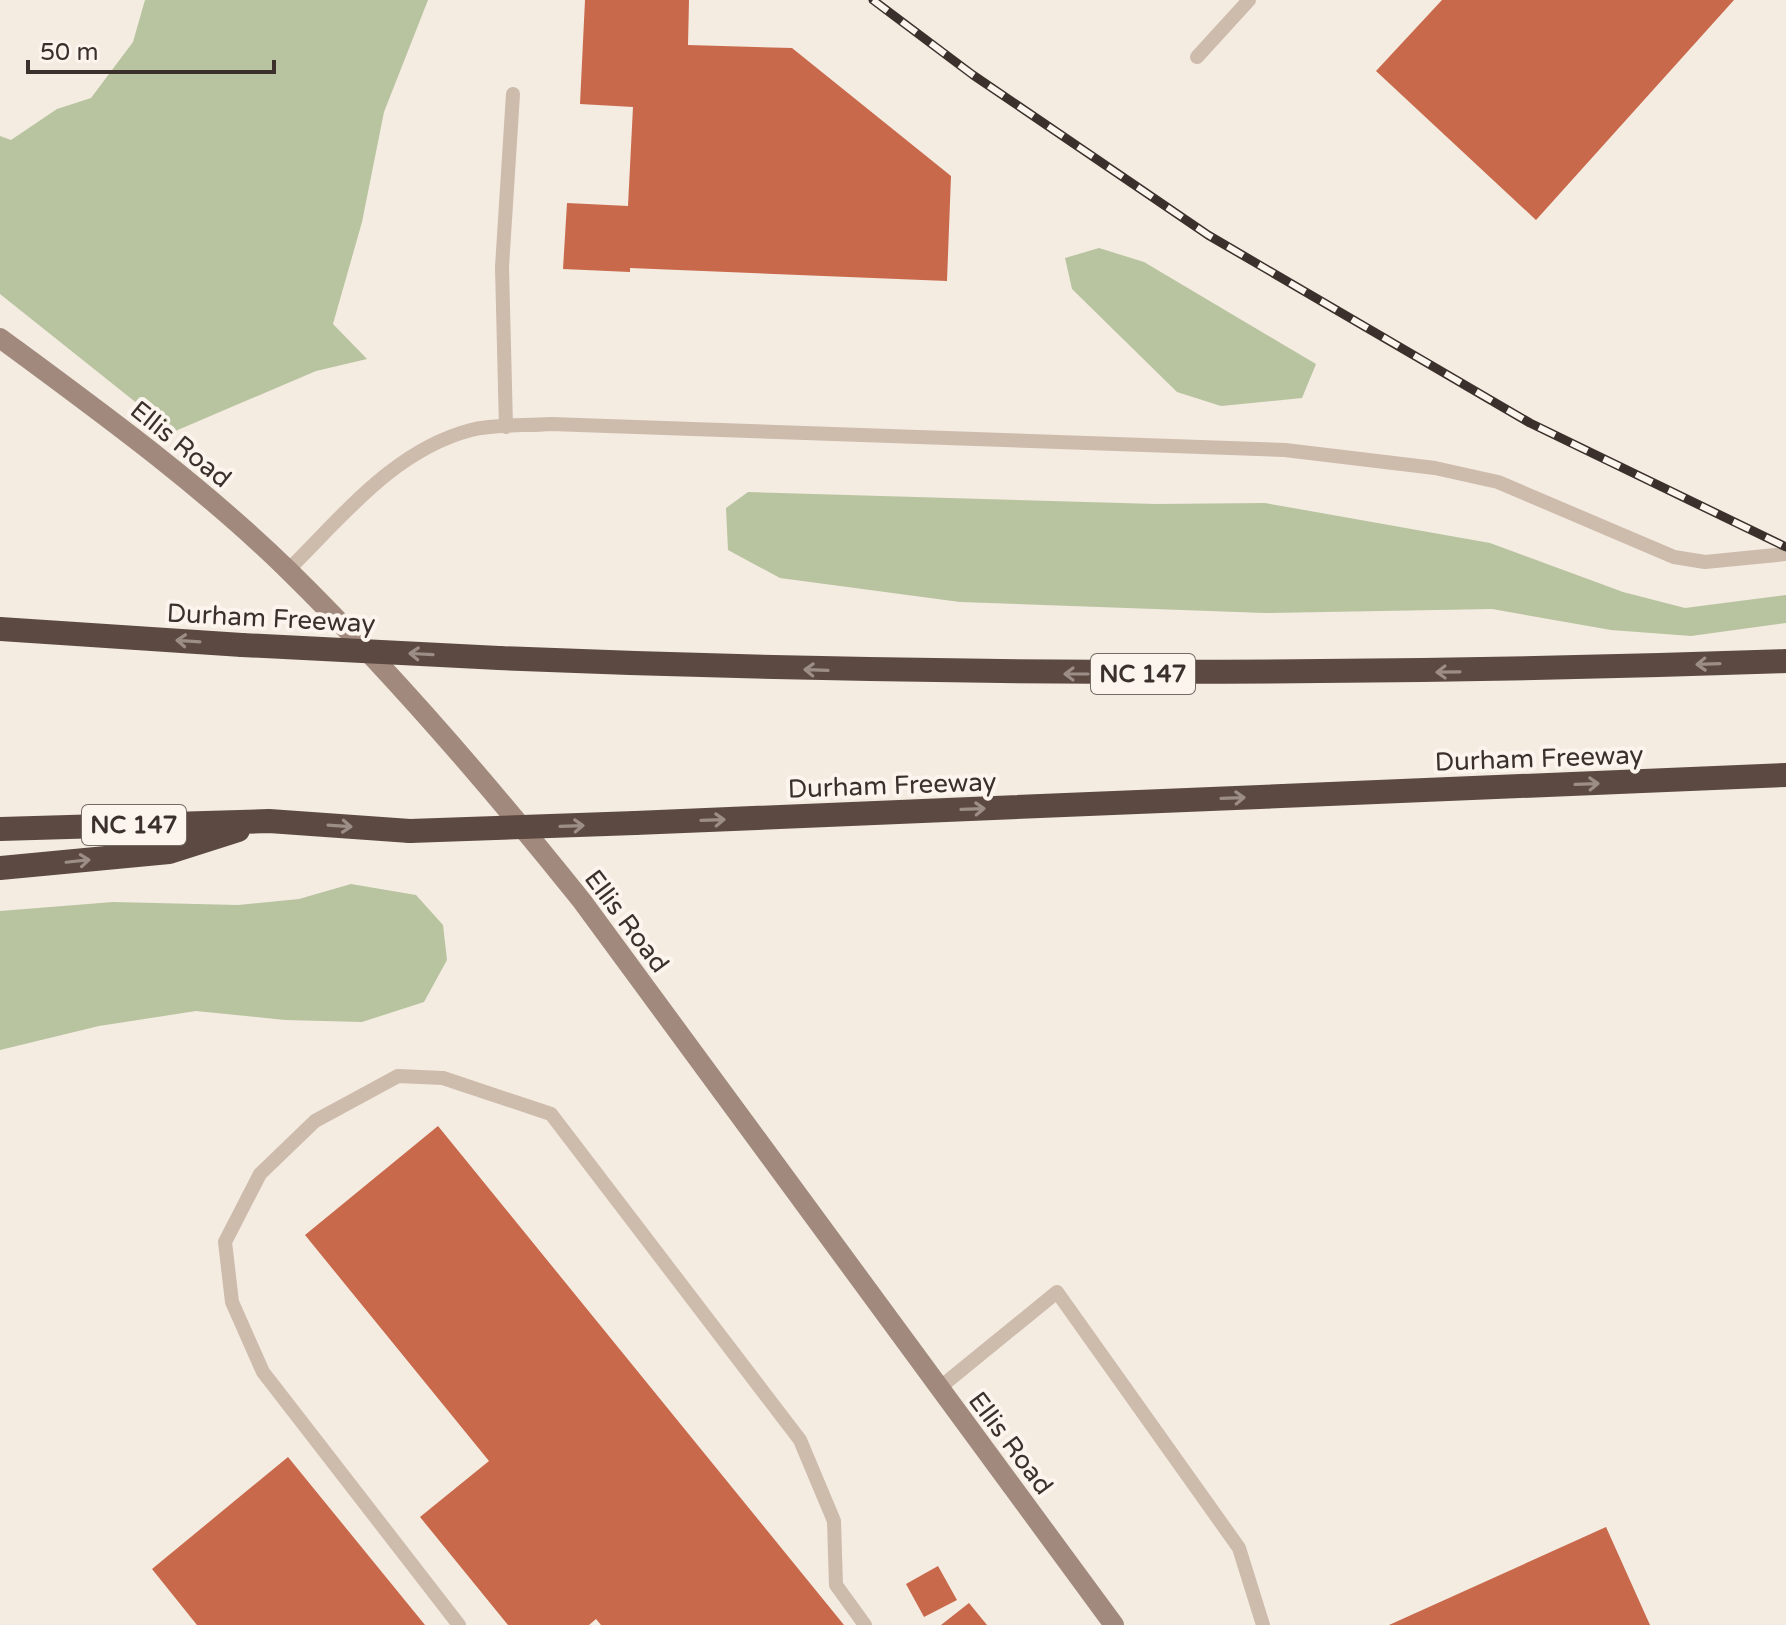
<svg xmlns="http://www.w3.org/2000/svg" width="1786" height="1625" viewBox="0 0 1786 1625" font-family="'Varela Round',sans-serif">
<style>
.green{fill:#b8c4a0}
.building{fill:#c8694b}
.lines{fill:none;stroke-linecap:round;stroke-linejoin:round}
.service{stroke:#cdbbac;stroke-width:14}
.secondary{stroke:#a18a7d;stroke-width:20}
.motorway{stroke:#5c4a42;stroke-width:24}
.rail-casing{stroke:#3b302b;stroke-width:9}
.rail{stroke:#fbf5ee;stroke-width:6;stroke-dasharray:18;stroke-linecap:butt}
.motorway-bridge{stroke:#5c4a42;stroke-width:24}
.oneway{stroke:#9c8e87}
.labels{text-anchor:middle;stroke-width:8;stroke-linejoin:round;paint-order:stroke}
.shield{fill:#fbf5ee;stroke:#756b66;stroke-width:2}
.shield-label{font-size:24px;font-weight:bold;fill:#3b302b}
.street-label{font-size:26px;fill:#3b302b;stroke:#fbf5ee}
</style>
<rect width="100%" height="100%" fill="#f4ebe1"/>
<path class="green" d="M145,0H428L384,112L362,222L333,324L367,359L316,371L173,432L0,294V136L11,140L57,109L91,98L133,42Z
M1099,248L1144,262L1316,364L1302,398L1221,406L1177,392L1072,289L1065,258Z
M748,492L1156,504L1265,503L1490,543L1623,592L1685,608L1786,595V623L1691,636L1611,630L1492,609L1265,613L960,602L780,578L728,550L726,508Z
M351,884L416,895L443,925L447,960L424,1002L362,1022L285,1020L196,1011L99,1026L0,1050V911L113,902L238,905L299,899Z"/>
<path class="building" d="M585,0H689L688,45L792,48L951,176L947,281L630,268V272L563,269L567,203L628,206L633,107L580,104Z
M1442,0H1734L1536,220L1376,71Z
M438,1126L844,1625H601L596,1619L589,1625H508L420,1517L489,1461L305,1235Z
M288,1457L425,1625H197L152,1569Z
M1606,1527L1650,1625H1389Z
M938,1566L957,1600L924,1617L906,1584Z
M969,1603L987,1625H941Z"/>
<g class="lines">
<path class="service" d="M1197,57L1249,0
M506,427L502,267L513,94
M288,570C342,517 394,450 471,430C495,424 525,426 551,424L1285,450L1435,468L1498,482L1674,557L1705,562L1786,554
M938,1389L1057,1292L1239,1548L1263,1625
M459,1625L263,1372L232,1302L225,1242L260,1174L315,1121L398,1076L443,1078L551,1114L800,1440L834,1521L836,1585L865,1625"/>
<path class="secondary" d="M0,338C99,411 200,484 288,570C393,673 490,786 582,901L1114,1625"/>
<path class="motorway" d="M0,629L242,645
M499,658C929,676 1357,676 1786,661
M635,823L1786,775
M0,829L269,821L410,831
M0,868L169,852L238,830"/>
<g class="rail-casing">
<path id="rail" d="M873,0L973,75L1208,235L1530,423L1786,547"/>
</g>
<use href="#rail" class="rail"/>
<path class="motorway-bridge" d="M242,645L499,658
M410,831L635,823"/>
</g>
<defs><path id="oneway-shaft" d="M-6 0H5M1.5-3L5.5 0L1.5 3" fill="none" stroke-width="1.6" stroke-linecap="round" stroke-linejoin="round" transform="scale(2)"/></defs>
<g class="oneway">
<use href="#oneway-shaft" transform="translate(188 641) rotate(-176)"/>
<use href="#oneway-shaft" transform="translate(421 654) rotate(-177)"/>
<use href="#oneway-shaft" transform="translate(1708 664) rotate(178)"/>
<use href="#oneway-shaft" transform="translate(816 670) rotate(-178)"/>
<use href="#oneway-shaft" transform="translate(1448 672) rotate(179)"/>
<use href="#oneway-shaft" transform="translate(1076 674) rotate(-180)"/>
<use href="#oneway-shaft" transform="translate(1587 784) rotate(-2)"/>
<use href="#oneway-shaft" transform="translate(1233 798) rotate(-2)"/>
<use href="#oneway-shaft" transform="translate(973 809) rotate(-2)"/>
<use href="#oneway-shaft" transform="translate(713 820) rotate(-2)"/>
<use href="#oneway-shaft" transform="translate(340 826) rotate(4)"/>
<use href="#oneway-shaft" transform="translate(572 826) rotate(-2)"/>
<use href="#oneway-shaft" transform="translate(78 861) rotate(-6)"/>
</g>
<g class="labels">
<g class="shield">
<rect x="1091" y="654" width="104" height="40" rx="6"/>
<rect x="82" y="805" width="104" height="40" rx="6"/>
</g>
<g class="shield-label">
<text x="1143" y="682">NC 147</text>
<text x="134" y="833">NC 147</text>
</g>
<g class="street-label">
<text transform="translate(181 444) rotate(39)" y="9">Ellis Road</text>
<text transform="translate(271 618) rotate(3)" y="9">Durham Freeway</text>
<text transform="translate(1539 758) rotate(-2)" y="9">Durham Freeway</text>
<text transform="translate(892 785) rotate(-2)" y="9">Durham Freeway</text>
<text transform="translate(627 921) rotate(53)" y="9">Ellis Road</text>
<text transform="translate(1011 1443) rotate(53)" y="9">Ellis Road</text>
</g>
</g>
<path d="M28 60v12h246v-12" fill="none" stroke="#3b302b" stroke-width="4"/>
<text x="40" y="60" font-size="24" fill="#3b302b" stroke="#fbf5ee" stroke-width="6" paint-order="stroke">50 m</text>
</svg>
